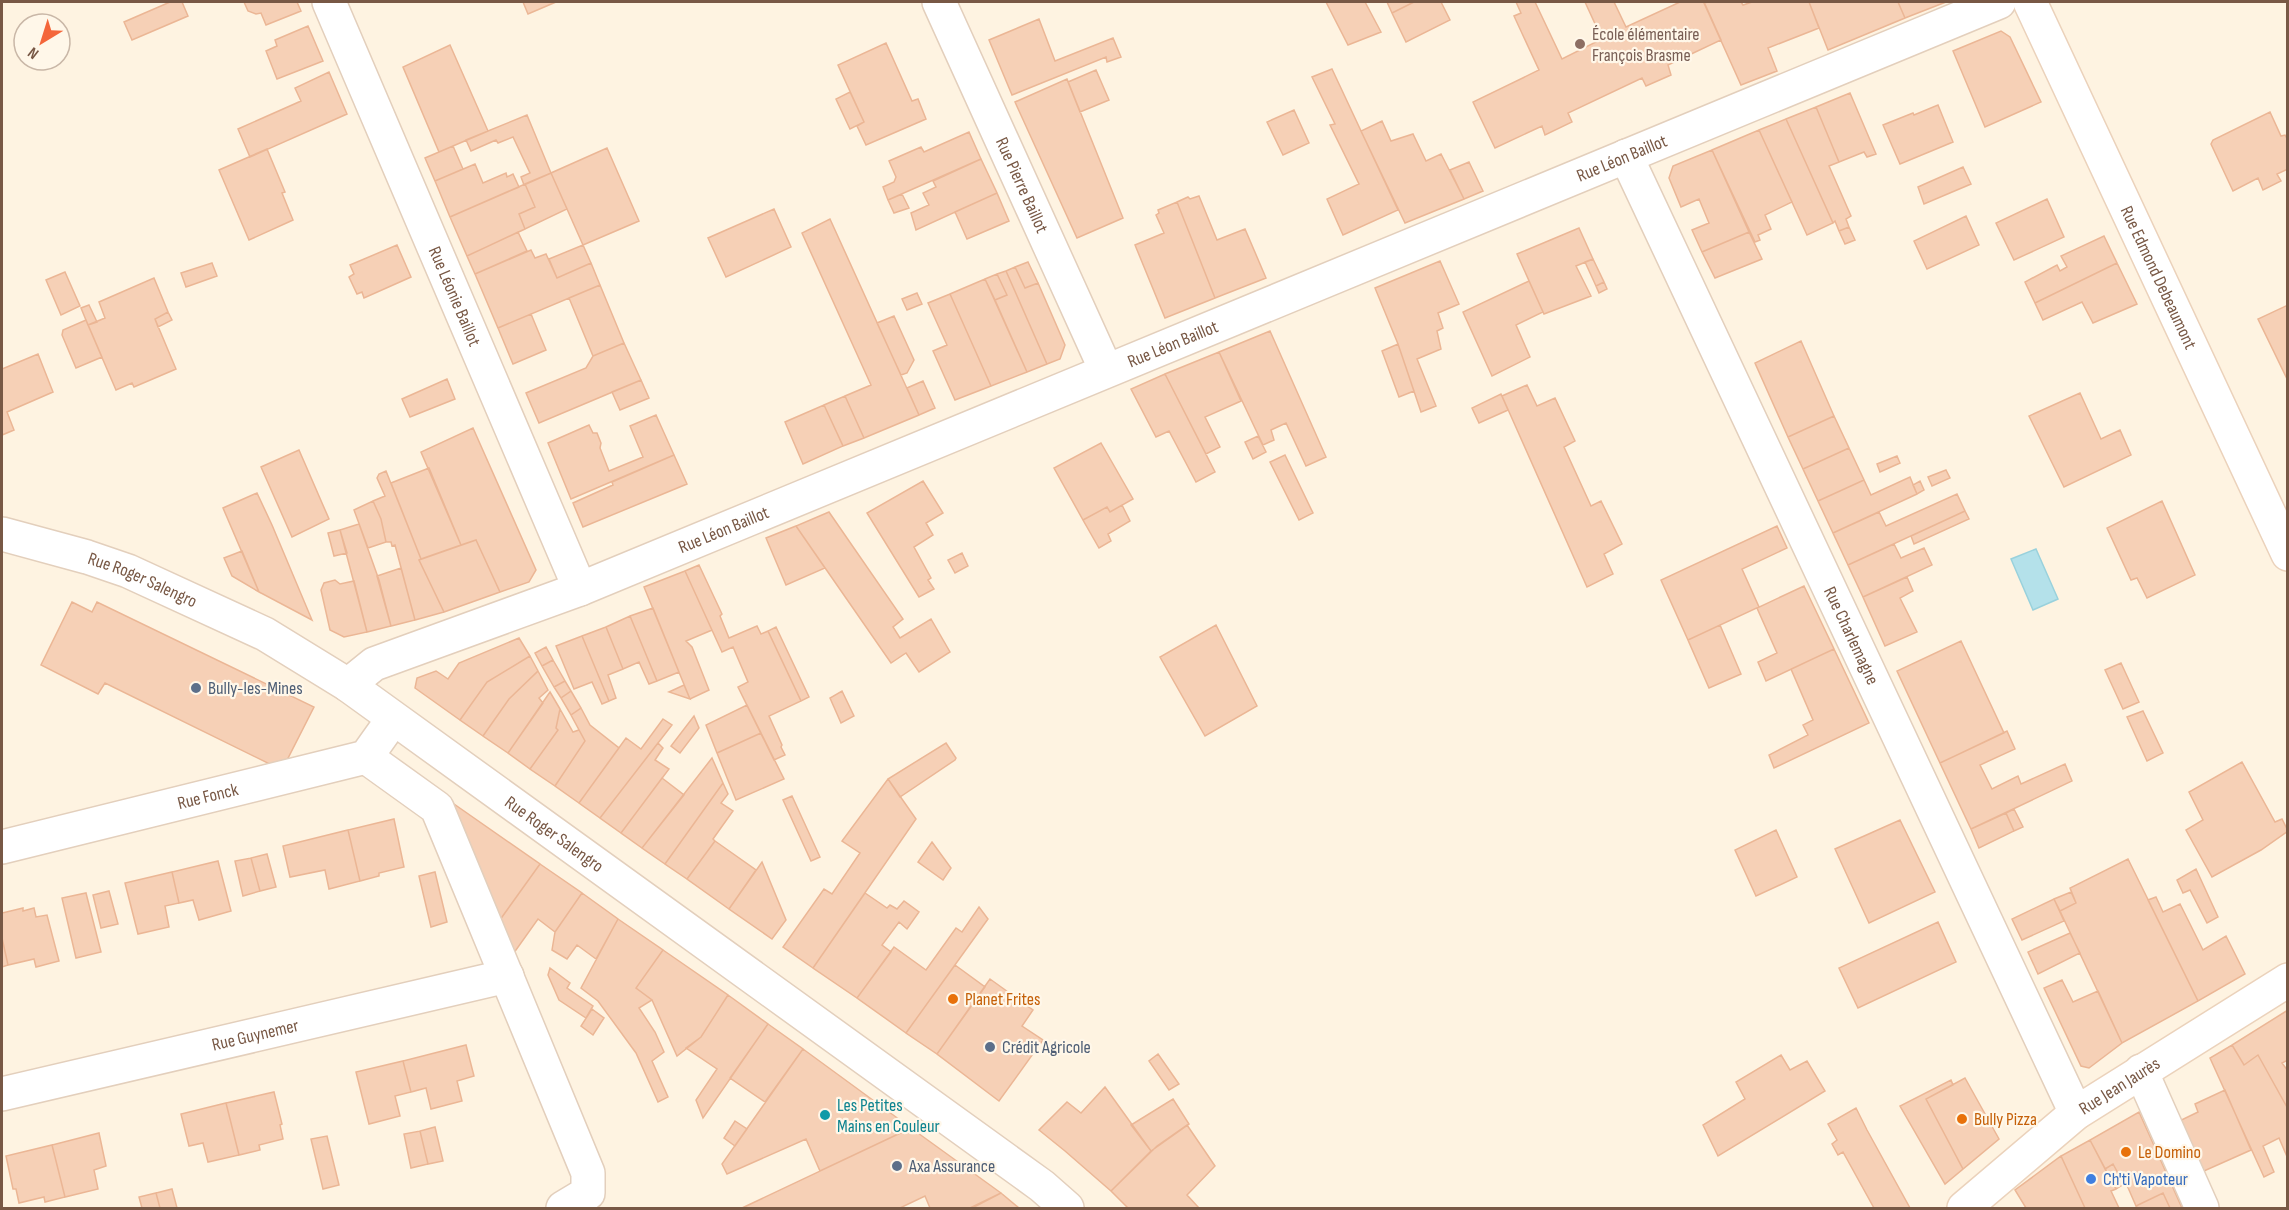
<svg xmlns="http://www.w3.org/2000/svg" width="2289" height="1210" viewBox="0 0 2289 1210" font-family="'Sofia Sans Condensed',sans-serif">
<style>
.water{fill:#b4e1ea;stroke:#99d1dc;stroke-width:1.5}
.building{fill:#f6d0b6;stroke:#ebb695;stroke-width:1.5}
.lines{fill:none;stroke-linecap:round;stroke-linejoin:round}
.minor-casing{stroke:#e3cfbc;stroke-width:36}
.tertiary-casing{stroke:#e3cfbc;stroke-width:36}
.secondary-casing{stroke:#ebd2bb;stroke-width:36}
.minor{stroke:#fff;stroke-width:33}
.tertiary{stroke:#fff;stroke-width:33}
.secondary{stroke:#fff;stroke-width:33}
.education-dot{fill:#8d6e63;stroke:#fff7e9;stroke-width:2}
.service-dot{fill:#5c6f8a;stroke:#fff7e9;stroke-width:2}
.food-dot{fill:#e8710a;stroke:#fff7e9;stroke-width:2}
.culture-dot{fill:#0f9aa8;stroke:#fff7e9;stroke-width:2}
.shop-dot{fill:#3f7fe0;stroke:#fff7e9;stroke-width:2}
.labels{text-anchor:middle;stroke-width:4.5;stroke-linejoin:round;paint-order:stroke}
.education-label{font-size:18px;fill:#785e54;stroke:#fff7e9;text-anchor:start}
.street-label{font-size:18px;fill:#785845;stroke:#fff7e9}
.service-label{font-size:18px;fill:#4e5e75;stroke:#fff7e9;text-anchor:start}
.food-label{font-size:18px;fill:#c56008;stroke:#fff7e9;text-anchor:start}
.culture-label{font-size:18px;fill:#0d838f;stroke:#fff7e9;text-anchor:start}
.shop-label{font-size:18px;fill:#366cbe;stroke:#fff7e9;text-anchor:start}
</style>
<rect width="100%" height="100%" fill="#fef3e1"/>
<path class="water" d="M2036,549L2058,599L2033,610L2011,559Z"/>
<path class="building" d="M170,2H182L188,16L132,40L124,22Z
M244,2H297L301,11L266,25L261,13L256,14L248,11Z
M523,2H556L528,14Z
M1326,2H1365L1381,32L1348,45Z
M1387,2H1414L1392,13Z
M1414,2H1441L1450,20L1406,42L1392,13Z
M1516,2H1535L1562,59L1602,39L1585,2H1614L1626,27L1680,2H1704L1721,40L1668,65L1671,75L1646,86L1642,78L1568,113L1572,122L1545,135L1542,126L1495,148L1473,102L1539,70L1514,16L1521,13Z
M1708,2H1741L1743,5L1752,2H1809L1819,28L1768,48L1777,71L1741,85L1704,3Z
M1809,2H1898L1905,18L1828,50Z
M1898,2H1946L1905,18Z
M1039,19L1055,61L1113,38L1121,57L1107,62L1106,57L1012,95L989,40Z
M308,26L323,61L277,79L266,51L277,46L275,40Z
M2001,31L2010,37L2041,102L1985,127L1953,51Z
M886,43L912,101L918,99L926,119L866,145L857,126L864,122L838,65Z
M450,45L488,131L439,152L403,67Z
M1332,69L1398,210L1343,235L1327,199L1359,184L1330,125L1335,124L1312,77Z
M1096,70L1109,100L1080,112L1068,82Z
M329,72L347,114L250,157L238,129L301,101L295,88Z
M1067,79L1123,218L1077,238L1015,102Z
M850,92L864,122L850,129L836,99Z
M1850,93L1876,154L1867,157L1864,152L1839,162L1816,107Z
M1938,105L1953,142L1900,164L1883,125L1913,113L1914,115Z
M1816,107L1839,162L1829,166L1851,216L1846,219L1849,227L1839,231L1835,221L1833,223L1786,119Z
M1294,110L1309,143L1283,155L1267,122Z
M2270,112L2281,136L2285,135L2288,140V169L2277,174L2281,181L2263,190L2258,178L2233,191L2211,144L2213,140Z
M527,115L551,173L524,185L521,177L530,173L513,137L498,143L496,140L471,151L466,140Z
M1786,119L1833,223L1807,235L1759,130Z
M1382,121L1391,141L1413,134L1426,161L1441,154L1464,199L1405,223L1361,131Z
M1759,130L1792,202L1765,215L1771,229L1758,235L1760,240L1755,242L1712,150Z
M969,132L981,159L888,200L883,187L894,182L896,177L889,161L921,147L924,152Z
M453,146L463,169L435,181L425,158Z
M607,148L639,221L583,245L551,173Z
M267,149L285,192L282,193L293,220L249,240L219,170Z
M1712,150L1749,232L1702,252L1692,230L1709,223L1699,199L1681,207L1669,178L1673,166Z
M981,159L997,193L916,230L911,213L929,205L923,193L936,187L933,181Z
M1469,162L1483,191L1464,199L1450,170Z
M475,164L483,183L506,173L507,177L513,174L519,187L450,217L435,181Z
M1963,167L1971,184L1924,204L1918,187Z
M551,173L567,209L525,229L519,214L535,207L525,184Z
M525,184L535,207L519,214L525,229L467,256L450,217Z
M997,193L1009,221L967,239L955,212Z
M902,194L909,208L894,213L888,200Z
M1199,196L1217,240L1245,229L1266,278L1215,298L1177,202L1188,197L1190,199Z
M2047,199L2064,237L2014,260L1996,223Z
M1177,202L1215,298L1165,318L1135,245L1164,233L1156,215L1159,213L1158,210Z
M774,209L791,247L726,277L708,238Z
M1966,216L1979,245L1927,269L1914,241Z
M830,219L919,415L864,438L845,396L871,385L802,233Z
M1849,227L1855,240L1845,244L1839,231Z
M1579,228L1593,259L1576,266L1591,296L1544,314L1517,254Z
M518,232L527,251L475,274L467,256Z
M1749,232L1762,259L1715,278L1702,252Z
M2104,236L2117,263L2035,303L2025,282L2057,265L2060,271L2067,267L2061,256Z
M397,245L411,277L364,298L362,292L357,294L349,277L354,274L350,265Z
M583,245L591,263L557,278L549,259Z
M531,250L535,258L546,254L557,278L591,263L600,285L498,328L475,274Z
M1593,259L1604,282L1596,286L1585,262Z
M1440,261L1459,304L1438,313L1443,328L1437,331L1441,349L1417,359L1436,406L1421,412L1398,344L1375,288Z
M1028,262L1038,283L1025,288L1015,267Z
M212,263L217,276L186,287L181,273Z
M2117,263L2137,304L2093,323L2082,302L2043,320L2035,303Z
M1015,267L1025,288L1038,283L1065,345L1060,359L1047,364L1006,271Z
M1006,271L1047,364L1027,372L995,300L1007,295L997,274Z
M65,272L80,306L61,315L46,280Z
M997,274L1007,295L995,300L985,279Z
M154,278L168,312L155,319L176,369L134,387L132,383L116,390L88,325L105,318L99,302Z
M985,279L1027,372L991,386L950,294Z
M1529,281L1543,312L1516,325L1530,357L1492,376L1463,312Z
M1604,282L1607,289L1599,293L1596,286Z
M600,285L624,343L593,356L569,298Z
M917,293L922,304L907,310L902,299Z
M950,294L991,386L955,400L933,351L947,345L928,303Z
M89,305L97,322L88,325L81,308Z
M2288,305V381L2258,319Z
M168,312L172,320L158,327L155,319Z
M531,314L546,350L513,364L498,328Z
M894,316L914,360L907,373L901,375L877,323Z
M86,320L102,357L76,368L62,335L63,330Z
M1270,331L1326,457L1306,466L1286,423L1271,430L1274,440L1263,445L1219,352Z
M1801,341L1834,416L1788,437L1755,363Z
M624,343L641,380L539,423L526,393L586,368L593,356Z
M1398,344L1414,391L1399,397L1382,351Z
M1219,352L1241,401L1205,417L1220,447L1206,454L1165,374Z
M38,354L53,392L7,412L14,430L2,435V369Z
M1165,374L1215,472L1196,482L1169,431L1156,437L1131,389Z
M447,379L455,399L410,417L402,399Z
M641,380L649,398L620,410L612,392Z
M923,381L935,408L919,415L907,388Z
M1527,385L1537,406L1555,398L1575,441L1564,447L1591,506L1601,501L1622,544L1604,554L1613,574L1587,587L1502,396Z
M2080,393L2101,439L2120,430L2131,455L2064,487L2029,416Z
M1501,394L1508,410L1479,423L1472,408Z
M845,396L864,438L843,446L824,405Z
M824,405L843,446L803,464L785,422Z
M656,415L674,455L571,499L548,443L589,425L593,433H597L601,443L600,448L609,471L643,457L630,426Z
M1834,416L1849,448L1803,469L1788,437Z
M473,428L536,570L529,582L500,592L476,540L461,545L421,452Z
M1258,436L1266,452L1253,459L1245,442Z
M1101,443L1133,499L1110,512L1107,507L1083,520L1054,468Z
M1849,448L1864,480L1818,501L1803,469Z
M299,450L329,519L292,537L261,467Z
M674,455L687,484L583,527L573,503L613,485L612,482Z
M1285,455L1313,513L1299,520L1270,462Z
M1897,456L1900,463L1880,472L1877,464Z
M429,468L461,545L421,559L391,483Z
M1946,470L1950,478L1932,486L1928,477Z
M386,471L421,559L419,560L444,612L415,620L395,545L392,546L391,542H386L381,519L373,501L385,496L377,478L379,474Z
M1910,477L1917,494L1833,533L1818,501L1864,480L1871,495Z
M923,481L943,513L926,523L933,535L914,547L931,578L928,580L934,589L919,597L867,513Z
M1920,481L1924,490L1917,494L1913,485Z
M257,493L272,525L312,620L259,592L223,508Z
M1957,494L1965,511L1848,565L1833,533L1879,512L1886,526Z
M373,501L381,519L386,542L368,548L354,510Z
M2162,501L2195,575L2147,598L2137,578L2131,580L2107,528Z
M1122,505L1130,521L1108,534L1111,541L1099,548L1083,520L1107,507L1110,512Z
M1965,511L1969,519L1914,544L1911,536Z
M829,512L903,619L893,627L900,638L931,619L950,652L919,672L906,653L891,663L796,526Z
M359,524L379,580L391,626L367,632L340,530Z
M796,526L825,568L786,585L766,538Z
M1777,526L1787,548L1742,569L1759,607L1688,640L1661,580Z
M340,530L347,553L334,556L328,533Z
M476,540L500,592L444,612L419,560Z
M1894,544L1901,558L1924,548L1932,565L1863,597L1848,565Z
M242,551L259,592L232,576L224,558Z
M962,553L968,566L955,573L948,560Z
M699,565L722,614L720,616L729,638L757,626L761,634L768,631L801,701L769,716L782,745L781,747L785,755L774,760L738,687L748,682L733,647L722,652L685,571Z
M401,568L415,620L391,626L377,576Z
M685,571L712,630L686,641L692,647L709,690L690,699L644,587Z
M1907,577L1913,591L1900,598L1917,632L1885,646L1863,597Z
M335,580L340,584L354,581L367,632L344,637L330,630L321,590L324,583Z
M1804,586L1834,649L1766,681L1758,662L1777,653L1757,608Z
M72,602L92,612L97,602L314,707L282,770L105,683L98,694L41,665Z
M653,608L679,672L657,681L630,616Z
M630,616L657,681L649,684L639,662L623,669L606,627Z
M1216,625L1257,706L1205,736L1160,657Z
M1720,625L1741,674L1709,688L1688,640Z
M606,627L623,669L608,675L616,698L609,701L582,636Z
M776,627L809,697L801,701L768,631Z
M582,636L609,701L602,704L592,682L574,689L556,646Z
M519,638L530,656L487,682L460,720L415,688L417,678L436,671L448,679L459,663Z
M1961,641L2004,733L1940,763L1897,671Z
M546,647L553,660L542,666L535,653Z
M1834,649L1869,723L1774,768L1769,755L1808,735L1803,725L1813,720L1791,669Z
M530,656L538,671L509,699L483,736L460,720L487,682Z
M553,660L565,681L554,687L542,666Z
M2121,663L2139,702L2123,709L2105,670Z
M538,671L548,690L539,698L543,703L508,753L483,736L509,699Z
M565,681L571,691L561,698L554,687Z
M684,685L690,699L669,692Z
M571,691L581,708L571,715L561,698Z
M842,691L854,716L841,723L830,698Z
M550,692L560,709L556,728L558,730L530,769L508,753Z
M747,705L761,733L717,753L706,725Z
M581,708L590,725L619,748L579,803L555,786L585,741L571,715Z
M560,709L573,732L579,730L585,741L555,786L530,769L558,730L556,728Z
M2143,711L2163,753L2147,761L2127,717Z
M694,716L699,728L680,753L671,746Z
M663,719L672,725L600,818L579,803L626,738L641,749Z
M2007,731L2015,749L1980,765L1992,789L2018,776L2021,784L2065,764L2072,781L1971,829L1940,763Z
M761,733L784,779L736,800L717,753Z
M658,743L663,748L655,760L669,769L621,833L600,818Z
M946,743L956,758L955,760L900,797L888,779Z
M712,758L723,783L665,864L642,848Z
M2242,762L2275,822L2282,819L2288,831L2261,850L2212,877L2186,830L2203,820L2189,792Z
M662,778L684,795L642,848L621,833Z
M888,779L916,819L813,968L783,947L824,889L832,894L860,853L842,841Z
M723,783L728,794L721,803L733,811L713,839L715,841L687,879L665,864Z
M792,796L820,857L811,861L783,800Z
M444,797L540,864L497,924Z
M2014,809L2023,827L2014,831L2006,813Z
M2006,813L2014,831L1979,848L1971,829Z
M394,819L404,867L379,873V876L360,881L348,830Z
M1900,820L1935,892L1869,923L1835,849Z
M348,830L360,881L329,889L325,870L290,877L283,846Z
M1776,830L1797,877L1756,896L1735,850Z
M715,841L756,870L729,909L687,879Z
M932,842L951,868L943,880L918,862Z
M267,854L276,887L260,891L251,858Z
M251,858L260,891L243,896L235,861Z
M2128,859L2198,1001L2122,1043L2060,911L2076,903L2070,888Z
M218,861L231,911L199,920L193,900L179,903L172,872Z
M762,862L786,920L772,939L729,909Z
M540,864L582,893L555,932L538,919L511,957L497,924Z
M2196,869L2218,917L2207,923L2190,890L2183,893L2177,880Z
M172,872L179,903L165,906L169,927L138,934L125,883Z
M435,872L447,922L431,927L419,876Z
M109,891L118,924L101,928L93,895Z
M2071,892L2076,903L2060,911L2054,899Z
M86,893L101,952L76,958L62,898Z
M582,893L618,919L596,959L577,945L567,959L552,950L555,932Z
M865,893L887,908L890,905L897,909L904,901L919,912L907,929L899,922L882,945L891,952L857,998L813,968Z
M2156,897L2163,912L2180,904L2203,950L2226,936L2245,974L2198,1001L2148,900Z
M2054,899L2064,921L2022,940L2012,919Z
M979,907L988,919L906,1033L857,998L894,947L926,970L956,928L962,932Z
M23,908V911L34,908L36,917L47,915L59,961L36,967L34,959L8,965L2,938V913Z
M618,919L663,950L636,988L652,1000L639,1008L655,1032L664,1052L652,1061L668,1097L658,1102L636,1053L598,1001L581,988Z
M1938,922L1956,962L1858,1008L1839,968Z
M2070,933L2080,953L2038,974L2028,952Z
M2,938L8,965L2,967Z
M663,950L728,995L701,1037L677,1056L652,1000L636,988Z
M955,965L985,987L937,1054L906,1033Z
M550,968L570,983L567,988L593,1006L586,1018L559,1000L548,975Z
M990,979L1033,1010L1022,1026L1043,1040L999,1101L937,1054Z
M2062,980L2073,1002L2098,991L2122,1043L2089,1068L2081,1066L2044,988Z
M728,995L768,1024L703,1118L696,1100L717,1069L686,1048L701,1037Z
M592,1009L604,1018L593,1035L581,1026Z
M2288,1010V1060L2282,1063L2288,1071V1109L2258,1055L2244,1065L2232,1045Z
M768,1024L803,1049L765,1102L730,1078Z
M466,1045L474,1076L457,1081L462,1101L431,1109L426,1088L411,1092L403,1061Z
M2232,1045L2244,1065L2258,1055L2288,1109V1159L2279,1138L2263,1146L2274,1172L2264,1177L2210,1058Z
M803,1049L911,1128L820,1171L806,1139L727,1174L722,1164Z
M1158,1054L1179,1084L1169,1090L1149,1061Z
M1781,1055L1790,1070L1807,1061L1825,1091L1718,1156L1703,1125L1745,1099L1736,1082Z
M403,1061L411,1092L395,1096L400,1116L369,1124L356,1072Z
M1965,1078L1999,1139L1963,1169L1926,1099Z
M1951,1080L1953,1085L1926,1099L1963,1169L1945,1184L1900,1106Z
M1105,1087L1151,1151L1111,1191L1065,1151L1039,1130L1067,1102L1081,1113Z
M2225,1090L2251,1150L2195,1175L2173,1124L2198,1112L2195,1104Z
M274,1092L282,1124L280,1125L283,1139L259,1145L260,1150L239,1155L226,1103Z
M1173,1099L1189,1124L1151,1151L1131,1125Z
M226,1103L239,1155L208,1162L203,1143L189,1146L181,1114Z
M1856,1108L1867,1130L1910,1208H1874L1843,1152L1838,1155L1832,1144L1837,1140L1828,1124Z
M2139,1112L2182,1208H2170L2163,1193L2136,1206L2126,1183L2124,1184L2113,1164L2105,1169L2090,1140Z
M735,1121L747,1129L735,1146L724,1138Z
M1187,1125L1215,1166L1187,1195L1199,1208H1128L1111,1191L1157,1146Z
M435,1127L443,1161L428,1164L420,1131Z
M911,1128L1001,1193L970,1208H930L925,1196L900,1208H742Z
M420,1131L428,1164L411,1168L404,1134Z
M99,1133L106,1166L94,1170L98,1189L65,1197L52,1145Z
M327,1136L339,1185L323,1189L311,1139Z
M2090,1140L2116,1189L2111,1191L2119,1208H2085L2061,1156Z
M52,1145L65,1197L45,1202L44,1197L19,1203L16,1189H13L6,1156Z
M2061,1156L2085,1208H2026L2015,1190Z
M2113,1164L2124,1184L2116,1189L2105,1169Z
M172,1189L177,1208H160L156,1193Z
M156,1193L160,1208H142L139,1197Z
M1001,1193L1019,1208H970L976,1206Z
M2163,1193L2170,1208H2138L2136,1206Z"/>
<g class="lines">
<g class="minor-casing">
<g id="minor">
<path id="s1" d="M329,2L580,589"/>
<path id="s2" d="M939,2L1106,370"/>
<path id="s3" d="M1626,156L2076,1113"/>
<path id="s4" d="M348,685L374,664L580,589L1999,2"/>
<path d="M366,757L437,808L588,1173V1193L563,1208"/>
<path id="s5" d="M2,847L366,757L393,719"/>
<path d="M2141,1071L2202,1208"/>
<path id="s6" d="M2,1094L507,976"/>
</g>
</g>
<g class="tertiary-casing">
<g id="tertiary">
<path id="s7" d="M2,534L87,557L128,571L265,634L348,685L1042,1186L1067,1208"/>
</g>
</g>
<g class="secondary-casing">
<g id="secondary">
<path id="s8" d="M2030,2L2288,554"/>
<path id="s9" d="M1964,1208L2076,1113L2288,980"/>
</g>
</g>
<use href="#minor" class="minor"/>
<use href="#tertiary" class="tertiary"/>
<use href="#secondary" class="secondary"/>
</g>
<circle class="education-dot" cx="1580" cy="44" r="6"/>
<g class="service-dot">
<circle cx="196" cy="688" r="6"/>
<circle cx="990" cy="1047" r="6"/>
<circle cx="897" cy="1166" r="6"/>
</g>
<g class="food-dot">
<circle cx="953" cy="999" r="6"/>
<circle cx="1962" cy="1119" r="6"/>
<circle cx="2126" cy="1152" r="6"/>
</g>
<circle class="culture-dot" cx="825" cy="1115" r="6"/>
<circle class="shop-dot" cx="2091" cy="1179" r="6"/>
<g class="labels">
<g class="education-label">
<text x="1592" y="40">École élémentaire<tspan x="1592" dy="21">François Brasme</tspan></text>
</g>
<g class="street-label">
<text dy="6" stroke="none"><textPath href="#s4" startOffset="1380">Rue Léon Baillot</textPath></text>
<text dy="6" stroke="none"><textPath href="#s2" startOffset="201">Rue Pierre Baillot</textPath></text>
<text dy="6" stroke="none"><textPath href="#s8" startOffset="304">Rue Edmond Debeaumont</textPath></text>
<text dy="6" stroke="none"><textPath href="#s1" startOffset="320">Rue Léonie Baillot</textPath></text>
<text dy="6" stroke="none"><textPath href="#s4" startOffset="894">Rue Léon Baillot</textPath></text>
<text dy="6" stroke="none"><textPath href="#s4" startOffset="408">Rue Léon Baillot</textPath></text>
<text dy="6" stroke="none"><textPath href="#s7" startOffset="148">Rue Roger Salengro</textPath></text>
<text dy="6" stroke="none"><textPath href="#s3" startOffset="530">Rue Charlemagne</textPath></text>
<text dy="6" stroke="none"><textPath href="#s5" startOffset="212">Rue Fonck</textPath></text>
<text dy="6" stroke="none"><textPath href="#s7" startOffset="634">Rue Roger Salengro</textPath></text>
<text dy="6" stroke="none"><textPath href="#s6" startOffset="260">Rue Guynemer</textPath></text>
<text dy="6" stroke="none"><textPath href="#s9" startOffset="198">Rue Jean Jaurès</textPath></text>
</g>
<g class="service-label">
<text x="208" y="694">Bully-les-Mines</text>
<text x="1002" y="1053">Crédit Agricole</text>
<text x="909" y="1172">Axa Assurance</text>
</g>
<g class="food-label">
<text x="965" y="1005">Planet Frites</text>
<text x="1974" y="1125">Bully Pizza</text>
<text x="2138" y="1158">Le Domino</text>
</g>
<g class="culture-label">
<text x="837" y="1111">Les Petites<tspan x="837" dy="21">Mains en Couleur</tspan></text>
</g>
<g class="shop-label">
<text x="2103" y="1185">Ch'ti Vapoteur</text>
</g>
</g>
<rect width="2289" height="1210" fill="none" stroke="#785845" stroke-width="6"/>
<g transform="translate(42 42) rotate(218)"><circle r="28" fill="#fff7e9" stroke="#c9b7a7" stroke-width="1.5"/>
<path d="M0-4.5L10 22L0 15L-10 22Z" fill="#f4663a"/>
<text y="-9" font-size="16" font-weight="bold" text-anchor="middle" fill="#785845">N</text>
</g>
</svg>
